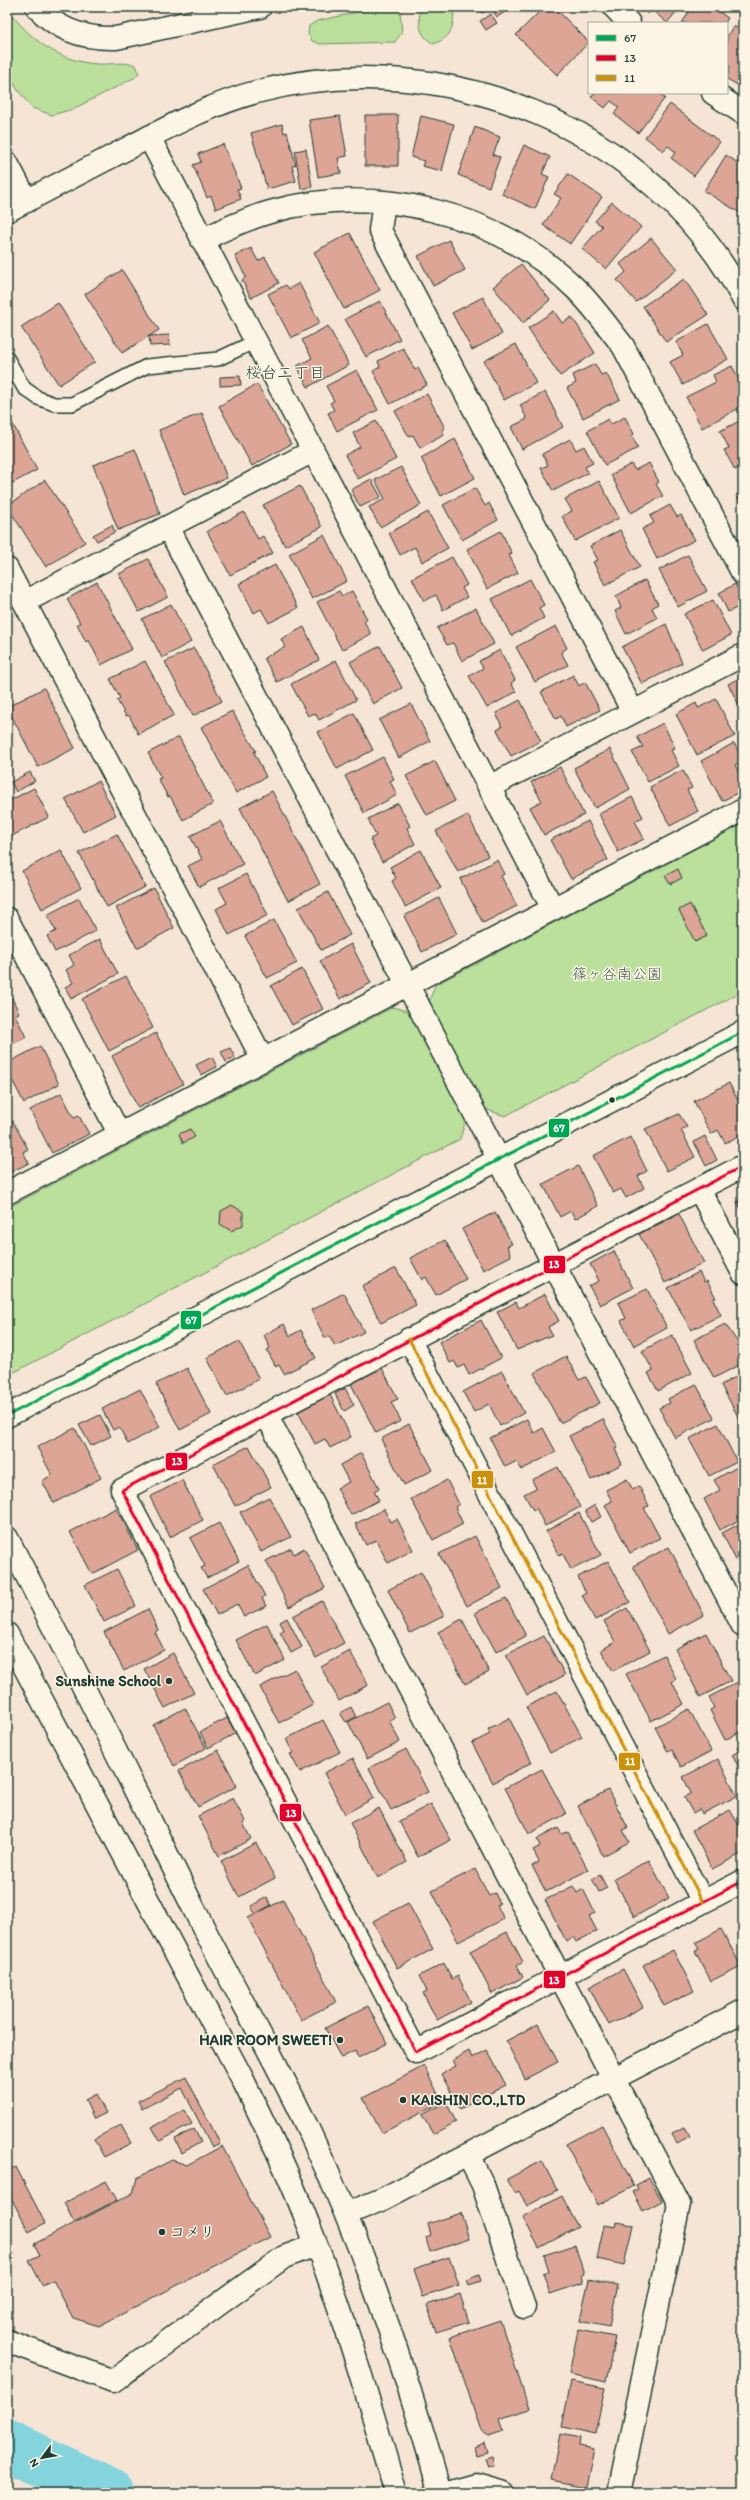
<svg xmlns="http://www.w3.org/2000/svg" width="750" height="2500" viewBox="0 0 750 2500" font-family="Itim,'Klee One',sans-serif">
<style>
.green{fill:#bbe09b;stroke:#6d8e68}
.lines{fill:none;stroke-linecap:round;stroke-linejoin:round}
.river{stroke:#84d4de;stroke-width:51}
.building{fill:#dda596;stroke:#1f3d34}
.lane-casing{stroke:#1f3d34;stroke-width:16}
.street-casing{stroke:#1f3d34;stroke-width:25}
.secondary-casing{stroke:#1f3d34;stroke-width:25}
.lane{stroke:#fcf5e5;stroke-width:13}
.street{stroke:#fcf5e5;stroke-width:22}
.secondary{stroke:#fcf5e5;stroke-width:22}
.bus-1-casing{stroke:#fcf5e5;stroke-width:6}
.bus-2-casing{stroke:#fcf5e5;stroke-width:6}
.bus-3-casing{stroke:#fcf5e5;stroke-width:6}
.bus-1{stroke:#00a651;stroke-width:3}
.bus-2{stroke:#e4002b;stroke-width:3}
.bus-3{stroke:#cc910a;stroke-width:3}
.bus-dot{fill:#1f3d34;stroke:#fcf5e5;stroke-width:1.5}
.labels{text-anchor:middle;stroke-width:3;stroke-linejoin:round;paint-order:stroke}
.park-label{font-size:15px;fill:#3e5e49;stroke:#fcf5e5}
.poi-label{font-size:15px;font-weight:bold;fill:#1f3d34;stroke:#fcf5e5;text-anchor:end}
.neighbourhood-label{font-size:16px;fill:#1f3d34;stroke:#fcf5e5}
.line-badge{stroke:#fcf5e5;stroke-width:1.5}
.badge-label{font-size:11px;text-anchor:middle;font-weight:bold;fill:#fff}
</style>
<rect width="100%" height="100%" fill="#f6e5d5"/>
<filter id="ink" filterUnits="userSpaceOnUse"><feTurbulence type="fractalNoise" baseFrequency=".025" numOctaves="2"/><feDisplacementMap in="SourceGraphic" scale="8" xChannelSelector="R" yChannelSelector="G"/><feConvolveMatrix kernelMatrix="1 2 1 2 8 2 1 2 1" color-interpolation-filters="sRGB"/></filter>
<g filter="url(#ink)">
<path class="green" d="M381,7H395L400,12L402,32L395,42L320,44L312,41L308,34L309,26L317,21Z
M420,7H454C453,27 454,36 434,44C418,35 419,24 420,7Z
M7,8C29,39 58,61 97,64C110,65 123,61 136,65L139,73L134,78L73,109L52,115L32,108L17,89L7,71Z
M743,824V991L505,1116L485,1109L429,1002L435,985Z
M393,1007L410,1012L466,1119L460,1139L7,1376V1208Z"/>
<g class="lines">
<path class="river" d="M7,2445L108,2493"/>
</g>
<path class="building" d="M478,7H488L489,9L482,13Z
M491,7H513L497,17Z
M544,7H554L589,42L557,75L516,35Z
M640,7H680L667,23L652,10L648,14Z
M692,7H712L728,18L725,23H682Z
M491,14L497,23L486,30L480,21Z
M733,26L743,31V88L727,79L730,66L727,64V37Z
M594,93H658L665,98L638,133L614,114L619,107L611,101L605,108L591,97Z
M670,104L720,142L694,176L671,158L676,152L668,146L663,151L645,137Z
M365,115H398V166H365Z
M340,116L347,156L338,158L341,173L318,177L309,120Z
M421,116L454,124L442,171L422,166L424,161L411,157Z
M282,124L284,133L287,132L296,165L292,166L296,181L267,189L251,133Z
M475,127L500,137L493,155L500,157L489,187L458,175Z
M223,144L241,188L237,189L241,199L216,209L211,196L207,198L193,165L201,162L198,154Z
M524,145L550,157L542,174L549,177L535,209L502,194Z
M306,149L312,187L301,189L295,151Z
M726,155L738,163L740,158L743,160L742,214L704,191Z
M568,174L602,197L570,244L543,225L561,198L554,194Z
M612,202L641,227L606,269L582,249L602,226L595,221Z
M350,233L380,290L344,309L314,252Z
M651,238L677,269L636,302L617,280L626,272L620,264Z
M449,240L465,270L433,286L418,256Z
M251,248L258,261L265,257L279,283L251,298L242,280L246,277L235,256Z
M521,264L550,300L523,323L493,287Z
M122,270L159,330L122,353L85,294Z
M684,279L708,315L666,342L643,306Z
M299,283L320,323L291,338L268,294L286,285L289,289Z
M483,297L502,334L472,350L452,313Z
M380,301L400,339L366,357L345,319Z
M58,303L95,362L59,385L21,327Z
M554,311L562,323L572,317L595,353L560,376L528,328Z
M708,324L728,359L683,385L670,362L683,355L676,342Z
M328,326L349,365L308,387L297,366L312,358L302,340Z
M169,335L170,345L150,346L149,336Z
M516,344L536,383L504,400L484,361Z
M403,348L415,370L418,368L427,385L390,404L373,371L380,367L378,361Z
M595,364L601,375L606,373L620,399L583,418L567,388L576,383L573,375Z
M732,366L743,387V406L702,428L686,397L716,382L713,375Z
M357,370L378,410L337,431L328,413L334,410L330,403L334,401L326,386Z
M240,376L241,385L220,386V377Z
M257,384L291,444L252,466L219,406Z
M545,392L563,427L522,449L511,427L527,419L520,405Z
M427,394L445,428L442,430L444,435L420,448L413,435L409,437L395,411Z
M7,413L37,470L7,486Z
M202,413L227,478L184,495L159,430Z
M625,417L634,434L632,436L638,448L605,465L587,431L608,419L611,424Z
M743,419V466L735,470L724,450L729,448L720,431Z
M376,421L396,459L358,479L345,455L360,447L353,433Z
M455,439L475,478L441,496L421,458Z
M570,439L576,450L584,446L593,463L585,467L588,473L553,491L541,468L548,465L542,454Z
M135,449L160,514L118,530L93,465Z
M649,463L659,482L656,484L663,496L631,513L611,475L631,464L635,470Z
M401,467L421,505L380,527L369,507L385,499L375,480Z
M743,474V485L738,476Z
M371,479L381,497L360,507L351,490Z
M45,480L85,542L46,567L7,506Z
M599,481L619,518L575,541L562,516L572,511L565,499Z
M300,486L322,527L285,546L263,505Z
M475,488L485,506L489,503L498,520L462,540L443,505Z
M743,491V506L736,495Z
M670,505L677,517L681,515L695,540L657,559L642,529L654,523L650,516Z
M244,512L258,539L263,536L273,553L230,575L207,531Z
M428,512L448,548L422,562L415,547L400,555L389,533Z
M112,525L115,532L97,541L93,535Z
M620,530L640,567L605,585L593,562L598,560L590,546Z
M501,531L512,554L509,555L518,573L487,589L467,549Z
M324,535L347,581L312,599L289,554Z
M688,555L707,591L678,607L659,570Z
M452,557L467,585L462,588L467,597L443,610L436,595L424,601L412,578Z
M148,559L168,597L139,612L119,574Z
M275,565L298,608L269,623L261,609L254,613L239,584Z
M530,579L544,605L539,608L544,618L511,636L492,599Z
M645,580L658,604L652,608L657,618L626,634L615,611L621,608L616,596Z
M97,582L132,649L101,665L89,640L86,642L77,624L80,623L67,599Z
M735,584L743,598V605L728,612L719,593Z
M339,591L342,596L352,591L367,619L364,621L371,634L342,650L317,602Z
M713,600L731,635L703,650L684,614Z
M171,604L191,642L162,658L142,619Z
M476,608L494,644L462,661L453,643L447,645L437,628Z
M666,624L682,663L642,684L622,647Z
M556,626L567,648L561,652L568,665L535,682L516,647Z
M304,627L319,660L277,682L264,658L285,647L281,639Z
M380,646L402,688L373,704L350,662Z
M194,648L222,701L193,716L165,662Z
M500,650L515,680L511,683L516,692L487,708L469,676L483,668L479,661Z
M336,660L356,700L319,720L315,713L308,716L291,684Z
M145,661L174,715L138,734L129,715L126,716L117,700L120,698L110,679Z
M573,675L579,686L585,682L600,710L566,727L561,716L556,719L541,692Z
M743,676V713L728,684Z
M44,688L75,748L38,767L7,707Z
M716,699L735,736L697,755L676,714L696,703L698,708Z
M520,700L541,741L511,756L497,730L502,727L496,713Z
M411,704L430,741L399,758L379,720Z
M232,711L256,751L254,752L266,777L236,793L201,727Z
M354,713L373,750L337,769L318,732Z
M663,723L675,748L671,750L679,766L648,782L632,752L643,747L637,737Z
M179,737L213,804L183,820L170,796L168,797L158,779L161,778L148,753Z
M734,743L743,760L735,765L743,781V790L722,801L701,761Z
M610,749L630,789L595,808L574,768Z
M383,757L394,779L390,781L397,795L364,813L345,776Z
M435,761L455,801L427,815L406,776Z
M560,767L584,815L544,835L530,807L542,801L531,782Z
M683,770L692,788L687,790L698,811L670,826L650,787Z
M30,772L35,781L16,792L11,782Z
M98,781L116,815L83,832L65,799Z
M34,788L49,817L10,837L7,831V802Z
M272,791L320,884L288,901L240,808Z
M632,797L643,817L635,821L644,839L618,852L599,814Z
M398,803L410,826L407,828L415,844L382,862L370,839L376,836L368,819Z
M468,815L488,856L458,872L436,831Z
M220,821L243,864L199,887L188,866L202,859L190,836Z
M588,821L608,860L571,879L550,840Z
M117,834L145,887L107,907L79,853Z
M61,850L81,888L42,909L22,871Z
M421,850L441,888L405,907L392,881L396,878L390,867Z
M497,860L504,874L501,876L517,906L483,923L460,879Z
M678,869L682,878L670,884L665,876Z
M246,874L268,915L229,935L216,909L227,903L219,888Z
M154,888L174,928L137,948L116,908Z
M328,892L350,935L321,950L298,908Z
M79,898L96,931L55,952L47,936L56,931L47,915Z
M439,898L457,934L422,952L404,916Z
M690,904L707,936L695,942L679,910Z
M274,920L297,963L267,978L245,936Z
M100,939L118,974L71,999L65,987L73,983L66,970L74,965L69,955Z
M351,944L371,983L340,999L320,961Z
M302,969L323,1009L292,1025L271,986Z
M126,976L153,1028L109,1051L82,999Z
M12,998L19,1013L15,1015L26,1037L7,1047V1000Z
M156,1033L183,1084L138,1108L112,1056Z
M40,1046L59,1084L24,1103L7,1070V1063Z
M230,1048L235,1058L226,1062L221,1052Z
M212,1057L217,1067L201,1075L196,1065Z
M729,1083L743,1110V1134L725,1143L718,1130L711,1134L694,1101Z
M61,1093L74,1118L79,1116L89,1134L52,1153L30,1110Z
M679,1114L687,1127L681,1130L695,1157L667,1171L645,1129Z
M12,1120L28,1149L23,1152L29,1163L7,1174V1123Z
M190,1129L195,1137L183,1143L179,1134Z
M705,1136L717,1160L706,1166L694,1142Z
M630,1137L647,1171L638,1176L644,1188L626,1198L621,1189L613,1193L593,1156Z
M578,1166L598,1206L575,1219L571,1211L560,1217L543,1184Z
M743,1199V1213L737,1202Z
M232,1205L243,1212V1225L231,1231L220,1224L221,1211Z
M495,1212L512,1244L507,1246L511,1256L483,1270L462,1229Z
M679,1214L704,1263L665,1283L639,1234Z
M445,1240L466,1279L436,1295L426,1277L422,1280L410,1258Z
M614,1251L633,1288L600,1305L589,1286L599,1281L590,1264Z
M396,1268L416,1305L381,1323L362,1286Z
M699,1272L704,1282L707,1281L716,1298L713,1299L721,1315L691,1330L668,1288Z
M647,1289L667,1328L634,1346L621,1321L626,1318L618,1303Z
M344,1293L364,1332L335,1346L329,1336L325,1338L311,1310Z
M545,1294L559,1321L548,1327L552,1335L517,1350L497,1312L516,1302L519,1308Z
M481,1320L501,1358L469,1375L464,1365L458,1368L454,1361L450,1363L439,1342Z
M284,1324L290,1336L301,1330L316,1358L284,1374L279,1365L276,1367L267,1350L270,1348L264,1335Z
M725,1324L741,1347L738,1349L743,1363L714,1378L694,1340Z
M672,1335L692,1373L658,1391L648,1373L653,1370L642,1351Z
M239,1341L259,1379L227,1396L207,1358Z
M566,1356L579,1380L586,1377L600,1403L560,1423L534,1373Z
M187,1368L211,1414L180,1430L156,1384Z
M382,1368L398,1399L391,1402L401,1421L376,1433L351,1384Z
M502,1371L524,1413L500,1426L489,1404L474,1412L463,1392Z
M743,1373V1424H742L721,1385Z
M696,1384L714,1418L675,1438L659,1408L670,1403L668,1399Z
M345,1388L354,1405L344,1411L335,1394Z
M140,1389L160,1427L128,1444L119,1427L113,1430L102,1409Z
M330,1395L351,1437L330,1448L325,1439L315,1444L298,1412Z
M100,1415L111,1436L91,1446L79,1425Z
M527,1419L534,1433L543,1428L556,1452L521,1470L517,1461L505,1467L490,1438Z
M603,1419L618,1448L615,1449L622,1464L591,1480L569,1436Z
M409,1424L433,1470L404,1485L381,1439Z
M718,1424L737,1462L709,1476L689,1439Z
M75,1428L101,1478L54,1503L42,1481L52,1475L37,1447Z
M249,1446L271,1487L235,1506L213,1464Z
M361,1453L379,1488L374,1491L379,1500L351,1515L337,1488L349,1482L340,1465Z
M739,1466L743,1474V1518L720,1530L704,1499L720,1490L714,1480Z
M558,1467L580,1507L545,1526L536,1508L533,1510L524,1494L536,1488L532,1480Z
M627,1479L633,1490L639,1486L649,1506L644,1508L660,1538L630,1553L605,1505L612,1501L606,1490Z
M182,1480L203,1520L170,1537L150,1497Z
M447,1480L459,1504L455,1507L463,1524L433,1540L411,1499Z
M269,1497L291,1537L261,1552L240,1512Z
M595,1505L601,1517L591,1522L585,1511Z
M116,1508L138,1550L92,1574L70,1532Z
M384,1509L390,1522L397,1519L413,1550L388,1563L376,1540L366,1545L355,1524Z
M579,1513L601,1555L571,1570L563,1554L559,1556L546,1531Z
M743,1522V1566L740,1568L722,1533Z
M219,1523L239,1561L207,1578L201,1568L205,1566L190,1538Z
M475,1536L502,1588L467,1606L439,1554Z
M669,1547L704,1615L668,1634L633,1566Z
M291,1548L294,1554L304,1548L325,1588L289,1607L266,1561Z
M608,1561L630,1602L595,1620L582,1595L586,1593L578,1577Z
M248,1565L265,1596L262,1598L266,1606L244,1617L237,1604L217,1615L203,1589Z
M117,1569L136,1606L104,1622L85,1585Z
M421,1572L444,1616L410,1633L388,1590Z
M506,1598L526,1636L496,1652L475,1613Z
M322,1601L344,1643L316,1658L293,1616Z
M627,1608L650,1651L613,1671L601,1650L615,1642L604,1621Z
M148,1609L158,1630L155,1632L164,1650L124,1671L104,1632Z
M287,1618L302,1647L291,1653L280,1632L284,1630L280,1622Z
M462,1619L489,1672L465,1684L438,1632Z
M267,1624L285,1660L255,1676L236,1640Z
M706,1633L731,1681L700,1697L675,1649Z
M544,1636L565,1675L527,1695L506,1655Z
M350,1651L368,1685L339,1701L321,1667Z
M173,1653L194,1693L165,1708L144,1669Z
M664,1655L676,1679L672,1682L684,1704L651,1721L626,1674Z
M295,1669L313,1705L279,1723L260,1687Z
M740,1681L743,1687V1730L725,1740L710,1710L714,1708L709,1697Z
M557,1691L582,1737L550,1753L526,1707Z
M387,1702L395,1718L389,1720L400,1742L367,1759L348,1722Z
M351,1707L356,1717L346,1722L340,1713Z
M185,1708L206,1748L174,1766L153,1725Z
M689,1709L711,1751L681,1767L672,1750L668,1752L655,1727Z
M227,1718L236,1733L208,1748L200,1732Z
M509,1718L532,1762L493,1783L472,1743L490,1734L488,1729Z
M323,1720L340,1752L300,1772L290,1754L293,1753L286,1739Z
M743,1743V1775L732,1755L739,1751L737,1747Z
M406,1749L428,1792L391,1810L369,1768Z
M218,1750L237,1786L198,1807L179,1771Z
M353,1758L374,1798L345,1814L324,1773Z
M718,1759L737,1796L702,1814L700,1809L693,1813L684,1797L691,1793L683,1777Z
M542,1769L566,1814L529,1834L505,1788Z
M608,1790L628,1828L623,1830L629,1842L603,1856L578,1806Z
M233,1798L245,1821L243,1823L251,1839L219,1856L198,1816Z
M431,1804L451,1840L418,1857L399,1821Z
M379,1808L407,1862L378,1878L350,1823Z
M730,1810L743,1832V1853L712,1869L692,1830Z
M558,1828L562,1834L568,1832L588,1870L546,1892L532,1866L539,1862L533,1850L540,1846L537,1839Z
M256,1843L275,1878L239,1897L221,1861Z
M649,1860L669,1898L634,1917L614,1879Z
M475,1869L489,1896L495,1893L500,1904L497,1905L504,1919L458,1942L432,1891Z
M600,1875L607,1888L599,1892L592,1879Z
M573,1886L577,1893L583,1889L595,1913L589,1916L597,1931L576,1942L573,1937L566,1941L545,1900Z
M267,1897L271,1905L255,1914L251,1906Z
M283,1900L336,2002L301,2020L248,1918Z
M408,1903L433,1949L397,1968L373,1921Z
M721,1929L741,1966L711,1981L695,1951L699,1949L695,1943Z
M507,1932L523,1962L517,1966L523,1977L492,1994L470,1951Z
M673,1950L694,1991L664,2006L643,1965Z
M444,1963L452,1979L458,1976L471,2002L437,2020L423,1993L427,1991L419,1976Z
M623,1969L643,2007L609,2025L589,1987Z
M368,2006L387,2043L358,2058L355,2051L341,2058L325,2028Z
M538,2024L558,2062L525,2079L506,2041Z
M487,2050L506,2085L460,2109L441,2074L456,2066L453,2060L469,2051L472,2058Z
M424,2066L442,2102L382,2133L363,2098Z
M186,2077L220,2143L212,2147L182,2088L142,2109L138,2101Z
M96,2094L106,2113L94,2119L85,2100Z
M446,2102L456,2122L433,2134L422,2115Z
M184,2110L192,2124L160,2141L152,2127Z
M121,2125L131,2143L104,2157L94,2139Z
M602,2125L634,2186L598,2205L566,2144Z
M684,2127L690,2137L677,2144L672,2133Z
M194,2129L201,2142L182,2153L175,2139Z
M222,2146L270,2237L99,2326L73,2318L53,2280L42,2285L29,2260L40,2255L34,2244L133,2193L137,2178L172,2160L187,2165Z
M542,2161L557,2190L527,2206L519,2191L515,2193L507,2179Z
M16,2167L45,2223L29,2232L7,2190V2171Z
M649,2178L662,2201L643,2211L633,2192L638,2189L636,2185Z
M106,2181L117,2200L74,2222L64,2203Z
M562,2196L578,2227L539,2248L523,2217Z
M461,2213L469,2239L430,2252L426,2237L431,2235L428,2224Z
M616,2222L633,2225L624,2265L597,2259L604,2225L615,2227Z
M575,2245L584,2274L581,2276L583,2283L550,2294L543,2273L549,2271L544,2255Z
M449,2257L459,2285L423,2297L414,2269Z
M479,2275L481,2281L469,2285L467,2280Z
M589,2279L618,2285L609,2327L580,2321Z
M460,2294L469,2322L436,2332L427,2305Z
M500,2320L529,2409L499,2419L503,2431L489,2436L481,2431L450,2337Z
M578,2330L615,2337L606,2382L569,2374Z
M571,2381L605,2388L595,2434L562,2427Z
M560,2434L580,2438L579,2446L595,2449L587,2487L551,2480Z
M485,2442L488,2452L477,2455L475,2446Z
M492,2457L494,2466L488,2468L485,2459Z"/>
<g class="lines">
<g class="lane-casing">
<path id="lane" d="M7,358L24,388L38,398L54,404H72L147,366L218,359L256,341"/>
</g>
<g class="street-casing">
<path id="street" d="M37,7C58,31 85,39 116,38L260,7
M614,7L629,23
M713,93L743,113
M149,137L553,909
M7,163L27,201
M384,202L380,230L633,712
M202,240C224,229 246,219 270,212C376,182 498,212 577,290C594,307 608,327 623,346L743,574
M168,527L743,1626
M7,569L263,1060
M24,602L313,451
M489,787L743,655
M7,919L120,1135
M743,1166L122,1490L416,2052L743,1881
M699,1189L743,1273
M7,1193L743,810
M409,1339L703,1902
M266,1414L679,2204L619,2493
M468,2155L483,2185L524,2307
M7,2341L113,2381L284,2257L316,2245
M447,2493L476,2485L504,2493"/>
</g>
<g class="secondary-casing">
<path id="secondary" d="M7,211C47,190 87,169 128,148C170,126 213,103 260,91C444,44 654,128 743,299
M7,1416L743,1032
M7,1538C72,1661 133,1786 195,1911C232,1985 274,2056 309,2131C364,2248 406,2369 440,2493
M7,1634L242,2078C265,2125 288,2172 307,2221C343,2310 369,2402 396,2493
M346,2214L383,2199L743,2011"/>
</g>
<use href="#lane" class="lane"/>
<use href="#street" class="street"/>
<use href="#secondary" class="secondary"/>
<g class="bus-1-casing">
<path id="bus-1" d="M7,1416L743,1032"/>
</g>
<g class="bus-2-casing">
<path id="bus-2" d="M743,1166L122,1490L416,2052L743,1881"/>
</g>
<g class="bus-3-casing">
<path id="bus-3" d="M409,1339L703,1902"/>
</g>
<use href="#bus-1" class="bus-1"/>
<use href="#bus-2" class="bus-2"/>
<use href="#bus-3" class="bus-3"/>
</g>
</g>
<g class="bus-dot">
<circle cx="612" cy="1100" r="3.5"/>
<circle cx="169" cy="1681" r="4"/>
<circle cx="340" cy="2040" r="4"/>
<circle cx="403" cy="2100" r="4"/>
<circle cx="162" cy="2232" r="4"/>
</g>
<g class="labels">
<g class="park-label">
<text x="617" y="979">篠ヶ谷南公園</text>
</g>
<g class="poi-label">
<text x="161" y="1686">Sunshine School</text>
<text x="332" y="2045">HAIR ROOM SWEET!</text>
<text x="411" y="2105" text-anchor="start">KAISHIN CO.,LTD</text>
<text x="170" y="2237" text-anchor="start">コメリ</text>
</g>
<g class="neighbourhood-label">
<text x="285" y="378">桜台二丁目</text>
</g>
</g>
<g class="line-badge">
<rect x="548" y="1118" width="22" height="20" rx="4" fill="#00a651"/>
<rect x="543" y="1255" width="23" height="19" rx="4" fill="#e4002b"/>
<rect x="180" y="1310" width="22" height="20" rx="4" fill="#00a651"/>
<rect x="165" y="1452" width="23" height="19" rx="4" fill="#e4002b"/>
<rect x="471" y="1470" width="23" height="19" rx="4" fill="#cc910a"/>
<rect x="618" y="1752" width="23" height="19" rx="4" fill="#cc910a"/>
<rect x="279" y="1803" width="23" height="19" rx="4" fill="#e4002b"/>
<rect x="543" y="1970" width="23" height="19" rx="4" fill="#e4002b"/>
</g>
<g class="badge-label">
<text x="559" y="1132">67</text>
<text x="554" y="1268">13</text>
<text x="191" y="1324">67</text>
<text x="177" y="1465">13</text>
<text x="482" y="1484">11</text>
<text x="630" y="1765">11</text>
<text x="291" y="1817">13</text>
<text x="554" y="1984">13</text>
</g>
<rect width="750" height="2500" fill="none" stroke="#fcf5e5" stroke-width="24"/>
<rect x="12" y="12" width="726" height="2476" fill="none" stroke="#1f3d34" stroke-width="1.5" filter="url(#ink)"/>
<rect x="588" y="22" width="140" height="72" fill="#fcf5e5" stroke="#a4ab9e"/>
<rect x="596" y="35" width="20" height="6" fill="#00a651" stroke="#a4ab9e"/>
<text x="624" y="42" font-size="12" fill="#1f3d34">67</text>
<rect x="596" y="55" width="20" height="6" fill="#e4002b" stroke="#a4ab9e"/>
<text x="624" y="62" font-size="12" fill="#1f3d34">13</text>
<rect x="596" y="75" width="20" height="6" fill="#cc910a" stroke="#a4ab9e"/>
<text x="624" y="82" font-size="12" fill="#1f3d34">11</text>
<g transform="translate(42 2458) rotate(238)" stroke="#fcf5e5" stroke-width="3" paint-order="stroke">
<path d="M0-3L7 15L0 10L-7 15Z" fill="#1f3d34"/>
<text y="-6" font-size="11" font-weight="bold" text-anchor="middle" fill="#1f3d34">N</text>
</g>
</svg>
